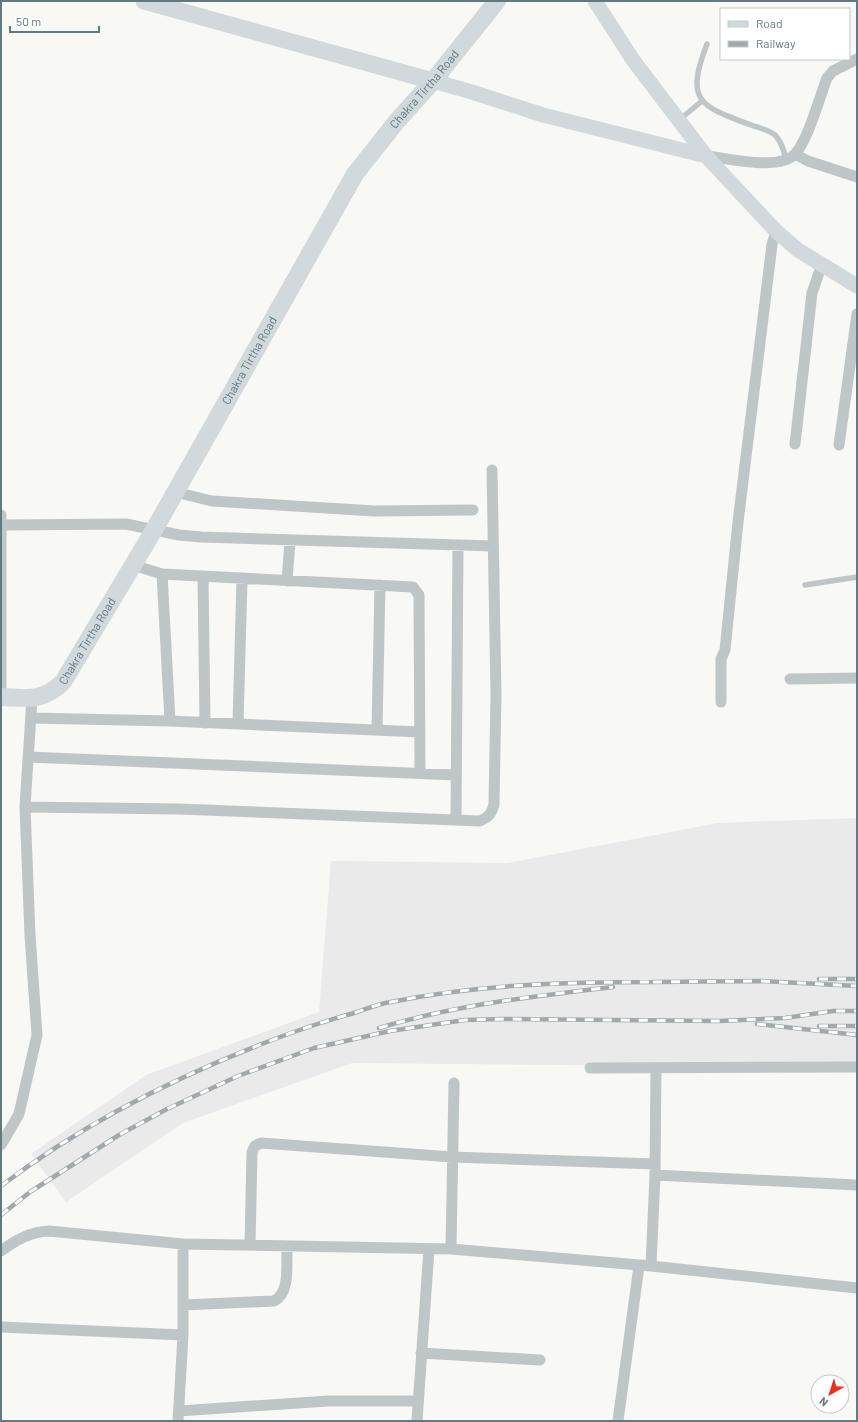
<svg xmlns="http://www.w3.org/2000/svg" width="858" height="1422" viewBox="0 0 858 1422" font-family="Barlow,sans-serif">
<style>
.built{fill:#e9eae9}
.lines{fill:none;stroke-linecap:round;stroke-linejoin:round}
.service{stroke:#bec6c8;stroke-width:5.5}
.minor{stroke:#bec6c8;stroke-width:11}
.secondary{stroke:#d2d9dc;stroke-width:15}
.primary{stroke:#d2d9dc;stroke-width:17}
.trunk{stroke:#d2d9dc;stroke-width:18}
.rail-casing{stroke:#a0aaae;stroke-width:4.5}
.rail{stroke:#fff;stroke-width:3;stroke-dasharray:9;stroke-linecap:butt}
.labels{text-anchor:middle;stroke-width:4;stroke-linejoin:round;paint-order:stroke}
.street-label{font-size:12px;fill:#617a82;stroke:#fff}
</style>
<rect width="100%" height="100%" fill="#f8f8f5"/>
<path class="built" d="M857,818V1068L352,1063L183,1123L66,1202L31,1154L146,1075L319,1012L331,861L508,863L718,823Z"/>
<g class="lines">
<path class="service" d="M707,44C685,101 699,106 751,125C759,128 770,130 776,136C782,143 784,151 786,159
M679,120L702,101
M805,585L857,577"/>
<path class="minor" d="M795,154L808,161L857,177
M706,156C728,158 780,172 796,153C809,137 819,99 827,78L833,71L857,59
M795,444L812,293L822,264
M839,445L857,314
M175,492L212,501L374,511L473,510
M1,515V697
M2,525L126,524L179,535L201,537L493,546
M133,565L162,574L413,587L419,595L420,773
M162,574L170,721
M203,577L205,723
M287,581L290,541
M790,679L857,678
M721,702V659L725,650L738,522L772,245L776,231
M31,718L170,721L420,732
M238,724L242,579
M377,730L380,585
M28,757L456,775
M25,807L179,809L480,821C489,817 492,813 494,804L496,695L492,470
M456,820L458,545
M590,1068L857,1067
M1,1145L19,1114L37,1035L30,935L25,807L32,698
M655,1175L857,1185
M250,1245L252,1152L255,1146L261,1143L452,1157L655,1164
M451,1249L454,1083
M1,1251C16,1240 30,1232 49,1231L183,1244L451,1249L651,1266L857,1288
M651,1266L655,1175L656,1068
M183,1305L274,1301C291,1293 286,1262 287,1246
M1,1327L183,1335
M421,1353L540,1360
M179,1411L328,1401H418
M178,1421L183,1335V1244
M417,1421L429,1249
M618,1421L639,1266"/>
<path class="secondary" d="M595,1L633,60L706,156L776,231L798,250L857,286
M433,81L472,92L543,115L706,156"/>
<path class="primary" d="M144,1L433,81"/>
<path class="trunk" id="s1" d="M1,697C27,698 43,702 63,682L154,530L355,174L397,121L433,81L497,1"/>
<g class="rail-casing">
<path id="rail" d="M819,979H857
M653,982L761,981L857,986
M757,1024L857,1035
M819,1026H857
M379,1028C455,1005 535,996 613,987
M1,1186C85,1122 181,1074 280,1037C304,1028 329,1020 354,1013C366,1009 378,1004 391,1002C479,984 568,982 658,982
M1,1215L30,1192L119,1135L167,1109L238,1076L314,1048L390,1031L465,1020L504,1019L719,1021L785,1018L833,1011H857"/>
</g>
<use href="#rail" class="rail"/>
</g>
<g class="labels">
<g class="street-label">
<text dy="4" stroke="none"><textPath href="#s1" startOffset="762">Chakra Tirtha Road</textPath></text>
<text dy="4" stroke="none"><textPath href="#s1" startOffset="438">Chakra Tirtha Road</textPath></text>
<text dy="4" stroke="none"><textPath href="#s1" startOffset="114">Chakra Tirtha Road</textPath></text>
</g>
</g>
<rect width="858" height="1422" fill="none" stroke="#617a82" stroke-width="4"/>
<rect x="720" y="8" width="130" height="52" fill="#ffffff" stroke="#c0cacd"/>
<rect x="728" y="21" width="20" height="6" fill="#d2d9dc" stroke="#c0cacd"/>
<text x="756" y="28" font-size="12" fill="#617a82">Road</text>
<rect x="728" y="41" width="20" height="6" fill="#a0aaae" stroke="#c0cacd"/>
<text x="756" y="48" font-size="12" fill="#617a82">Railway</text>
<g transform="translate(830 1394) rotate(219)"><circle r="19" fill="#ffffff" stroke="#c0cacd"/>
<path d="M0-3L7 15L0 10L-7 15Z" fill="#ee2e1f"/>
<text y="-6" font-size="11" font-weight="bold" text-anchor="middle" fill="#617a82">N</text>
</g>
<path d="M10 26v6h89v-6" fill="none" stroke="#617a82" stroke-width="2"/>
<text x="16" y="26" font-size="12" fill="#617a82" stroke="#ffffff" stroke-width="3" paint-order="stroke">50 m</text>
</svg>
